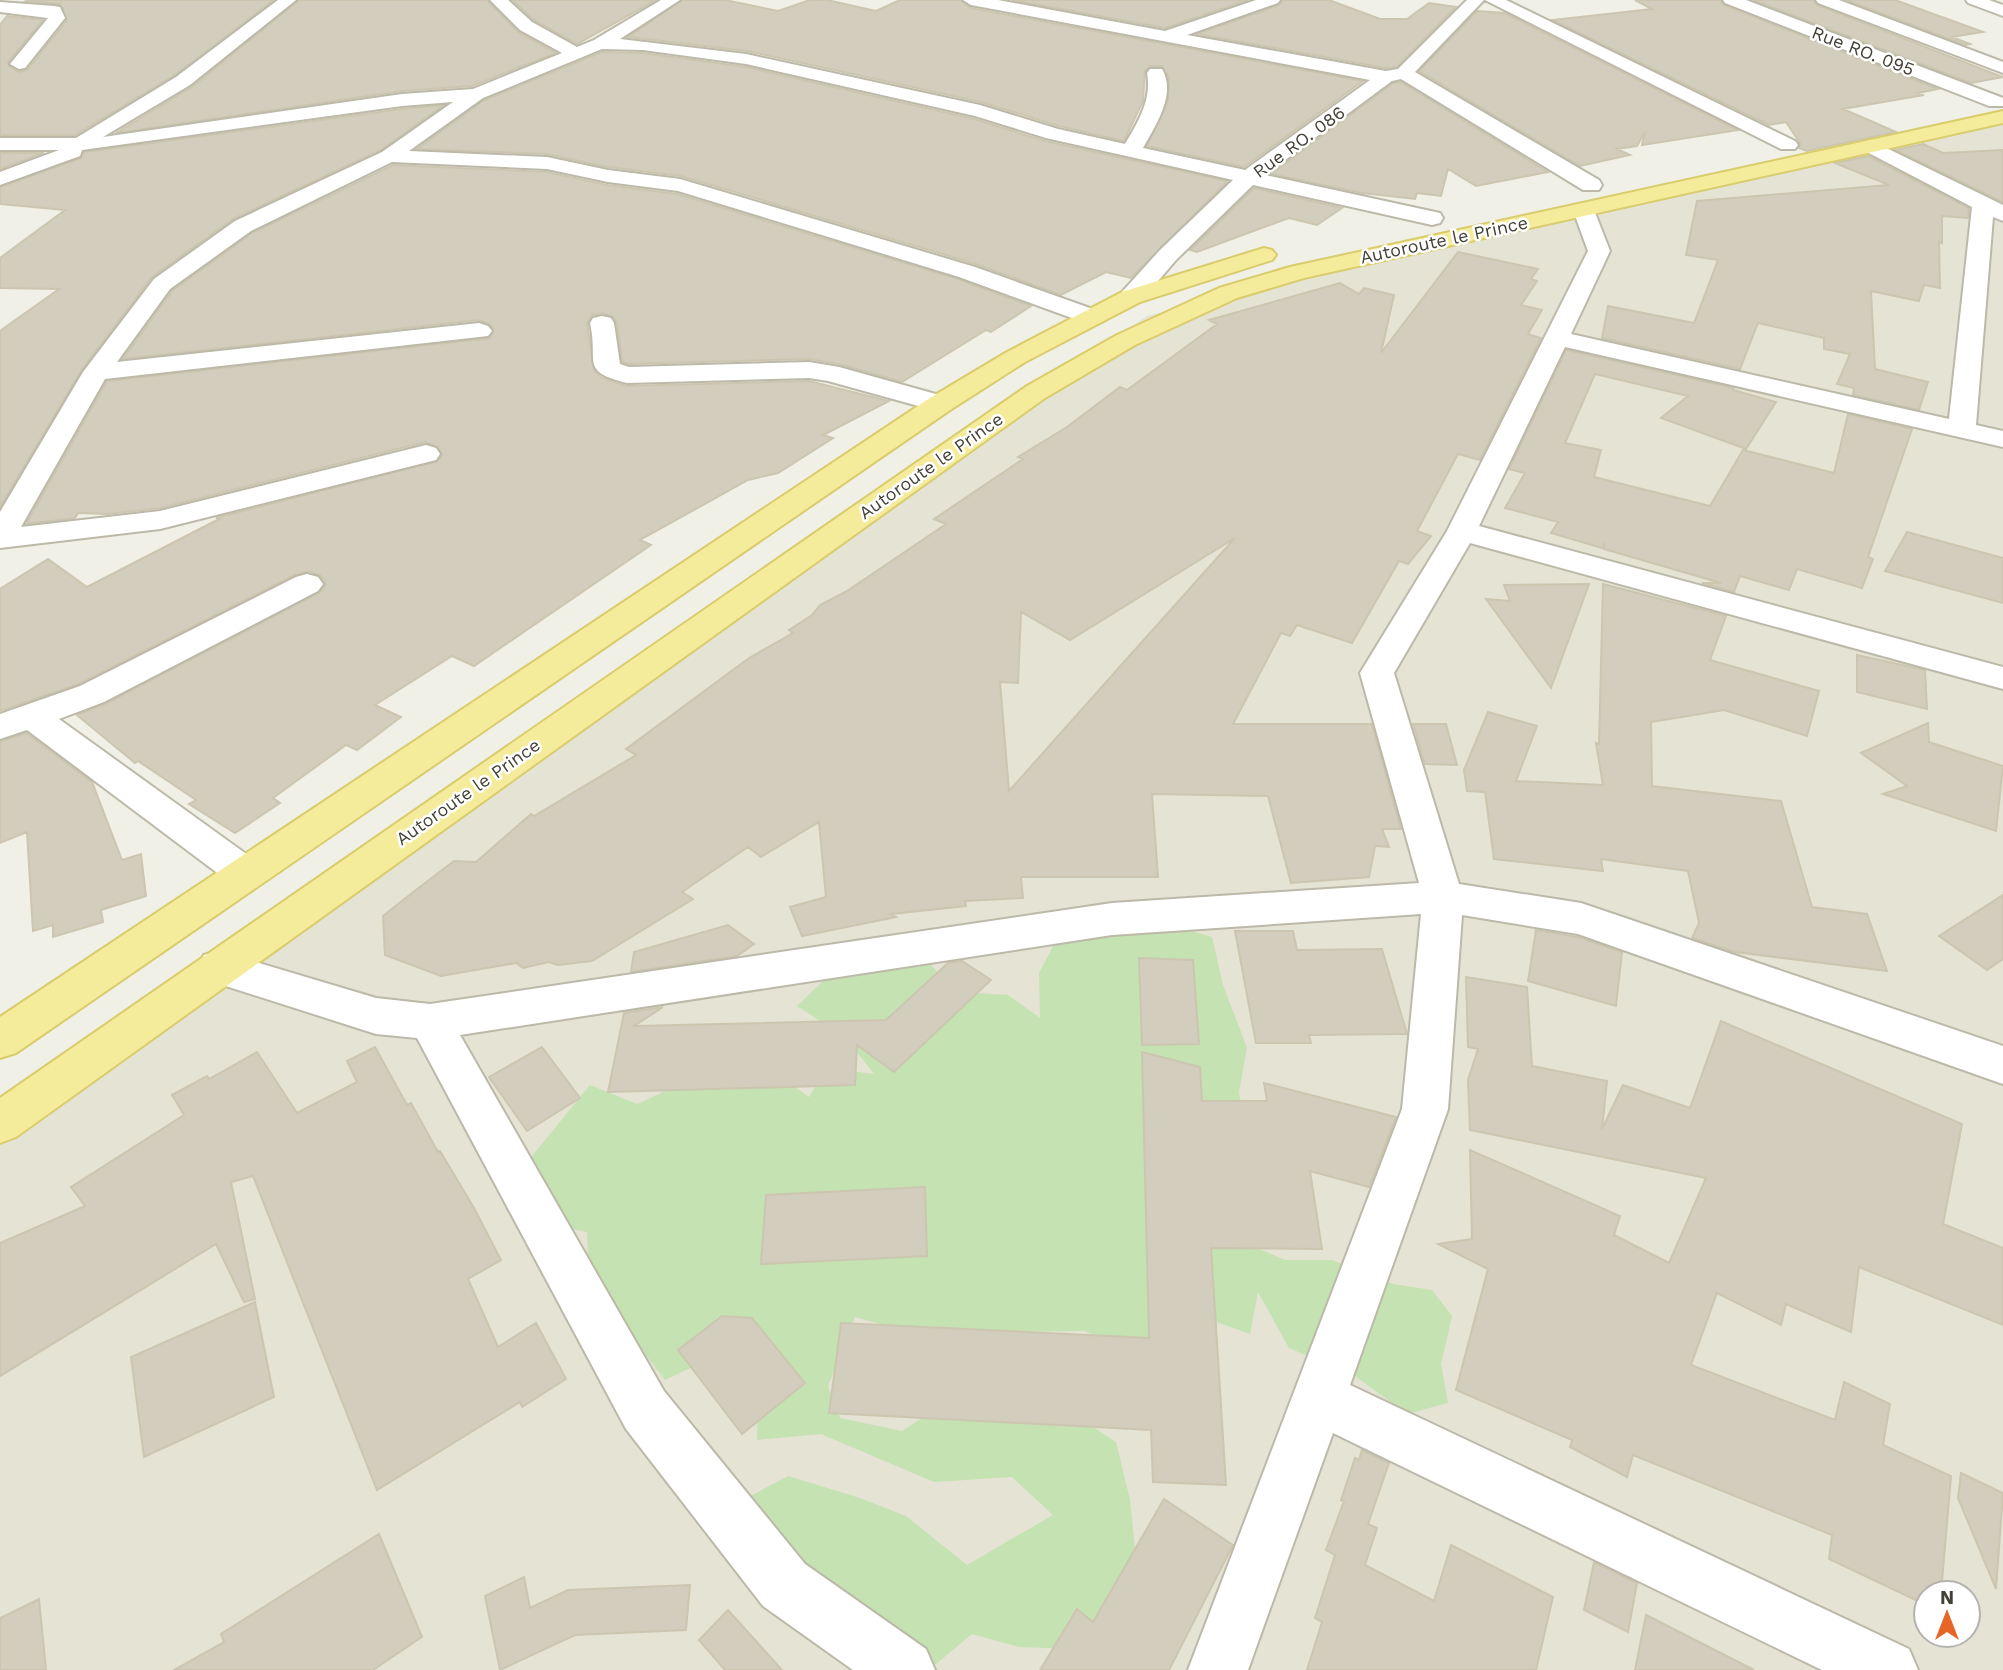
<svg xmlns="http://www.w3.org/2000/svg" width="2003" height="1670" viewBox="0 0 2003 1670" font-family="'Work Sans',sans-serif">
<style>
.residential{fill:#e5e3d4;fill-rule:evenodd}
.green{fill:#c4e2b2}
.building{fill:#d2cdbc;stroke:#ccc6b0;stroke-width:2;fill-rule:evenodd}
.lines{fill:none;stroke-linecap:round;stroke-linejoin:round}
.minor-casing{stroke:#bcb9a9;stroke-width:4}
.major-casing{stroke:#d9cc6c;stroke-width:4}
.minor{fill:#fff;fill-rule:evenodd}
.major{fill:#f5ec9b;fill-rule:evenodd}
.labels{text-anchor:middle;stroke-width:5;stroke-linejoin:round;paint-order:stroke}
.far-street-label{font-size:18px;fill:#434036;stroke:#fff}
</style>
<rect width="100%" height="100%" fill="#f1f0e6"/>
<path class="residential" d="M2003,121V1670H0V1107L1147,316ZM1926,1593H1968V1635H1926Z"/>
<path class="green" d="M1170,925L1212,937L1223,985L1247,1048L1239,1091L1245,1140L1250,1245L1285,1260H1332L1393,1284L1432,1290L1452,1316L1441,1364L1448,1403L1407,1414L1355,1376L1289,1348L1258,1292L1250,1334L1194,1314L1166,1362L1121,1349L1085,1331L913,1333L855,1317L828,1386L840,1418L902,1431L956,1396L1076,1416L1116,1442L1130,1500L1138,1578L1079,1649L1019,1647L972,1634L936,1664L868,1670L743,1500L788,1476L860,1498L906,1516L967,1565L1053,1515L1012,1477L934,1482L821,1434L757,1440L758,1406L733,1348L665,1380L589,1281L587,1232L524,1220L506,1188L590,1085L637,1104L699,1076L775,1072L809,1097L826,1068L874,1074L846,1038L797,1006L828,976L924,957L946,982L960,992L1008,995L1040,1018L1039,973L1056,941Z"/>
<path class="building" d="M28,0H274L175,75L75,135H0V25L7,16L43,20L8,62L9,66L19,72L27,70L67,20L60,4L26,1Z
M299,0H487L518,32L556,53L472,86L402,91L116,133L192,87Z
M512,0H656L577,44L534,20Z
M682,0H725L778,11L810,0H827L876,11L900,0H961L971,8L1363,81L1244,167L1147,146L1168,100L1169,78L1162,66H1150L1145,71L1143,101L1124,141L1059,126L981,102L747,51L628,37Z
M1012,0H1248L1165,28Z
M1283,0H1329L1380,19H1407L1429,3L1456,7L1397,67L1386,68L1197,34L1279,5Z
M1635,0H1720L1724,5L1938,89L1918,93L1924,95L1843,109L1896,132L1807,151L1799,148L1800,143L1786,122L1769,125L1552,20L1652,9Z
M1753,0H1813L1817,5L2003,77L1971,83Z
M1846,0H1895L1983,32L1952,37L1970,44L1965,45Z
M1477,11L1505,13L1738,130L1642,145L1645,132L1637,146L1617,149L1630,155L1580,166L1419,71Z
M602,52L643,53L746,67L974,119L1045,141L1228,181L1131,278L1106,272L1061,295L976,264L681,176L608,167L547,154L417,149L484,100Z
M1401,82L1548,172L1476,186L1448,169L1441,196L1417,193L1415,199L1362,193L1271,174L1393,83Z
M444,105L381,150L233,219L152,277L81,371L0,507V331L59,289L0,288V258L65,210L0,204V187L81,158L84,152L402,109Z
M1923,144L1943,153L2003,150V202L1895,150Z
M0,153H44L0,169Z
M1868,156L1969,208L1968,218L1942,216V243L1939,242L1940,288L1924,285L1919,301L1871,291L1875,369L1928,382L1919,410L1853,395L1854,388L1837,384L1850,354L1824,349V338L1758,323L1740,369L1602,338L1608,306L1694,323L1718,260L1686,255L1697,201L1889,185L1835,163Z
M393,165L547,172L607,185L677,194L958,279L1031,306L991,332L986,330L902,382L839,364L809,359L629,364L622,362L617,323L613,317L603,313L592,315L587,323L594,370L601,377L626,386L809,381L889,401L823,435L833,438L778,473L748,480L640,540L651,545L474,666L452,656L375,705L401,717L357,750L346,745L273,798L280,803L235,833L189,804L196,800L138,761L135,763L77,715L105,704L319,593L326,584L320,575L308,571L295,575L79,684L0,711V589L48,559L87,587L221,518H216L438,461L442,455L438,447L425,442L160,508L108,514L78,513L75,518L26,524L107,381L490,338L494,329L489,324L479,320L123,359L172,291L252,233Z
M1254,188L1342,208L1317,225L1289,218L1197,252L1190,250Z
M1458,252L1538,269L1531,279L1537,281L1521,305L1542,310L1528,334L1541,338L1480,460L1458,454L1417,531L1431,536L1408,564L1399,561L1352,643L1297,625L1290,636L1281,633L1233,724H1372L1401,829H1382L1389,847L1375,846L1369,877L1291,883L1268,796L1152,794L1158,877H1021L1023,898L965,901L966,906L891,914L896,917L802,936L790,907L826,897L819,822L761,857L748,847L682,892L693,899L592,961L558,965L549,962L523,968L516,963L441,976L385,955L383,916L412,893L454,861L476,862L531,814L534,816L636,755L626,749L749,658L793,633L789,630L812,615L820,605L847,591L946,524L934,519L1023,459L1018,457L1067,427L1120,387L1127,390L1217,324L1209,320L1340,283L1359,294L1364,288L1394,295L1381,353ZM1235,538L1124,662L1009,791L1000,682L1018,683L1021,612L1070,640Z
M1566,350L1734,388L1733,390L1776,402L1746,449L1661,418L1688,396L1595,374L1565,443L1601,450L1594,477L1710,506L1743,450L1834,473L1848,414L1912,429L1868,557L1873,559L1862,588L1797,569L1789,590L1740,576L1734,592L1702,583H1721L1604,549L1605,543L1602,548L1551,533L1558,522L1505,508L1525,473L1509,469Z
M1907,532L2003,558V603L1885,571Z
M1589,584L1551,688L1486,599L1510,601L1504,585Z
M1603,584L1726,616L1710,660L1819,691L1807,736L1724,710L1651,722L1652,786L1781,801L1812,907L1867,914L1887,971L1735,952L1692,938L1699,923L1688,871L1601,859L1603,871L1494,859L1485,792L1467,791L1464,770L1488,712L1537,726L1516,781L1603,785L1596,743L1599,744Z
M1857,655L1925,670L1927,709L1857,692Z
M1928,723L1929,742L2003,766L1996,831L1883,794L1907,786L1861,753Z
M1413,724H1446L1457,765L1425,764Z
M27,733L92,782L122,860L141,854L146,896L101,910L103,922L53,937V925L33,931L27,832L0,843V741Z
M2003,895V959L1987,970L1939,936Z
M728,925L754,944L737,956L631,972L634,952Z
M1536,930L1577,937L1622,952L1616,1006L1528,981Z
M1235,931H1293L1297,950L1382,949L1407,1034L1309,1035L1311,1043H1256Z
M1139,958L1193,960L1199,1044L1142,1045Z
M962,961L991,980L894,1072L857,1045L855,1085L608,1092L624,1013L663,1007L634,1026L886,1020L948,963Z
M1466,977L1527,987L1532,1066L1607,1081L1602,1129L1623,1085L1690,1108L1721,1021L1962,1124L1943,1224L2003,1248V1325L1859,1267L1851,1332L1786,1304L1781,1325L1717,1293L1691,1365L1835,1420L1844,1382L1890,1404L1883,1445L1951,1476L1941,1593H1926V1605L1829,1559L1832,1535L1633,1455L1627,1477L1570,1447L1572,1440L1456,1390L1488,1269L1438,1244L1472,1239L1470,1150L1620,1216L1614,1235L1669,1263L1706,1178L1470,1130L1468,1080L1478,1049L1468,1047Z
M375,1047L407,1105L411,1103L438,1152L440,1151L474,1208L501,1260L468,1279L498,1347L536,1323L566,1379L522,1407L520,1402L377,1490L253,1176L231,1182L255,1299L244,1302L216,1244L0,1376V1243L85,1206L71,1187L184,1115L172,1095L207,1076L209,1079L257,1052L297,1113L357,1082L347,1061Z
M542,1047L580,1098L527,1131L489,1077Z
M1142,1052L1200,1067L1202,1101H1267L1264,1083L1396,1117L1369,1187L1310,1171L1322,1249L1211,1248L1226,1485L1153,1482L1151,1430L829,1413L841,1323L1149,1338Z
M925,1187L927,1256L761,1264L766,1195Z
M255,1302L274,1397L144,1457L131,1357Z
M722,1316L752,1318L805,1383L742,1434L678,1350Z
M1362,1450L1389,1463L1368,1524L1377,1528L1365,1565L1434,1601L1451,1545L1553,1597L1536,1670H1307L1322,1622L1315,1618L1335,1555L1326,1550L1344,1501L1341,1500L1355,1458L1359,1460Z
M1961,1473L2003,1493L1996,1589L1958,1498Z
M1164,1499L1233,1545L1169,1670H1040L1077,1609L1093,1622Z
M379,1534L422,1637L373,1670H174L224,1642L221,1634Z
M1594,1562L1637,1583L1628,1632L1584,1610Z
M524,1577L530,1608L568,1590L690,1585L686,1630L575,1635L500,1670L485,1596Z
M39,1599L46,1670H0V1618Z
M728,1610L782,1670H725L699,1640Z
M1646,1615L1754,1670H1635Z"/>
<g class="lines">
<g class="minor-casing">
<path id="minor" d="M278,0H296L190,85L103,137L402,94L473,89L562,53L520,30L490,0H508L532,22L577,47L594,40L661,0H680L620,39L746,54L980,105L1058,129L1125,144C1138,122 1152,100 1147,73L1150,69H1162C1177,94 1155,126 1143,148L1245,170L1370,80L971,5L963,0H998L1165,31L1256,0H1280L1278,3L1187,35L1386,71L1398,69L1467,0H1484L1415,72L1599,180L1602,185L1599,190H1583L1401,79L1392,81L1265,175L1440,213L1443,218L1440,223L1432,225L1253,185L1176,260L1140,302L1131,304L1122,302L1119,297L1122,292L1160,250L1233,180L1046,138L975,116L746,64L643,50L602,49L483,98L409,151L547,157L608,170L680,179L975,267L1101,312L1104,317L1101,322L1092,324L1083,322L959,277L678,191L608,182L547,169L392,162L251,231L170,289L117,362L479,323L488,326L492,331L488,336L105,379L21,527L160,511L426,445L436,448L440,454L436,460L160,529L0,548V512L83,372L154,279L235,221L382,152L453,102L402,106L82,150L80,156L0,185V172L59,150H0V138H76L176,77Z
M1485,0H1506L1795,141L1798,145L1795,149H1781Z
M1723,0H1746L2003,98V106H1989L1725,3Z
M1816,0H1839L2003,62V73L1818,3Z
M1966,0H1989L2003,5V16L1968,3Z
M0,2L54,6L60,7L65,18L25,68L19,69L10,64L48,18L0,12Z
M1870,140L2003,205V221L1993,217L1976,425L2003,431V447L1565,347L1479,526L2003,667V689L1470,543L1394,673L1459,884L1581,903L2003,1046V1084L1578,934L1462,915L1448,1109L1350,1385L1909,1649L1918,1670H1822L1333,1433L1248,1670H1188L1402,1109L1421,914L1112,935L460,1035L664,1391L805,1564L926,1649L935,1670H853L763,1606L626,1429L417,1038L376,1034L204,979L198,967L204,955L219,951L376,998L430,1004L1112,903L1419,883L1360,673L1447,531L1588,251L1573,210L1576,205H1592L1610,251L1571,334L1949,419L1972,207L1863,150L1860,146L1863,142Z
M602,316L611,318L614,323L620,364L629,367L809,362L839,367L950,398L954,404L950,410L940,412L828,381L809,378L627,383C579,371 599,363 590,323L593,318Z
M307,574L318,577L323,584L318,591L104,702L59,719L260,864L266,874L260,884L246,889L232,884L27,730L0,739V714L80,686L296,577Z"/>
</g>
<g class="major-casing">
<path id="major" d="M2003,111V123L1304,278L1237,298L1135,345L1045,398L16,1137L0,1143V1098L1027,386L1117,335L1219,288L1290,267Z
M1264,248L1272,250L1276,255L1272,260L1140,302L1025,362L950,410L16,1053L0,1058V1017L930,398L1007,352L1122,292Z"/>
</g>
<use href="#minor" class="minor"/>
<use href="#major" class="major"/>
</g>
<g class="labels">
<g class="far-street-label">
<text transform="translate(1863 51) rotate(21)" y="6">Rue RO. 095</text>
<text transform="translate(1299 142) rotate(-36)" y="6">Rue RO. 086</text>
<text transform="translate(1444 240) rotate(-12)" y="6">Autoroute le Prince</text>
<text transform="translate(931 466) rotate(-35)" y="6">Autoroute le Prince</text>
<text transform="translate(468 792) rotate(-35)" y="6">Autoroute le Prince</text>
</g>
</g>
<g transform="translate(1947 1614)"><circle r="33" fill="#ffffff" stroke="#b4b3af" stroke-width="2"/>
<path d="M0-5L12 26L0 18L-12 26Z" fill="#e76627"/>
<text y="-10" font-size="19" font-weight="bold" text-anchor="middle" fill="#434036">N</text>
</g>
</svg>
